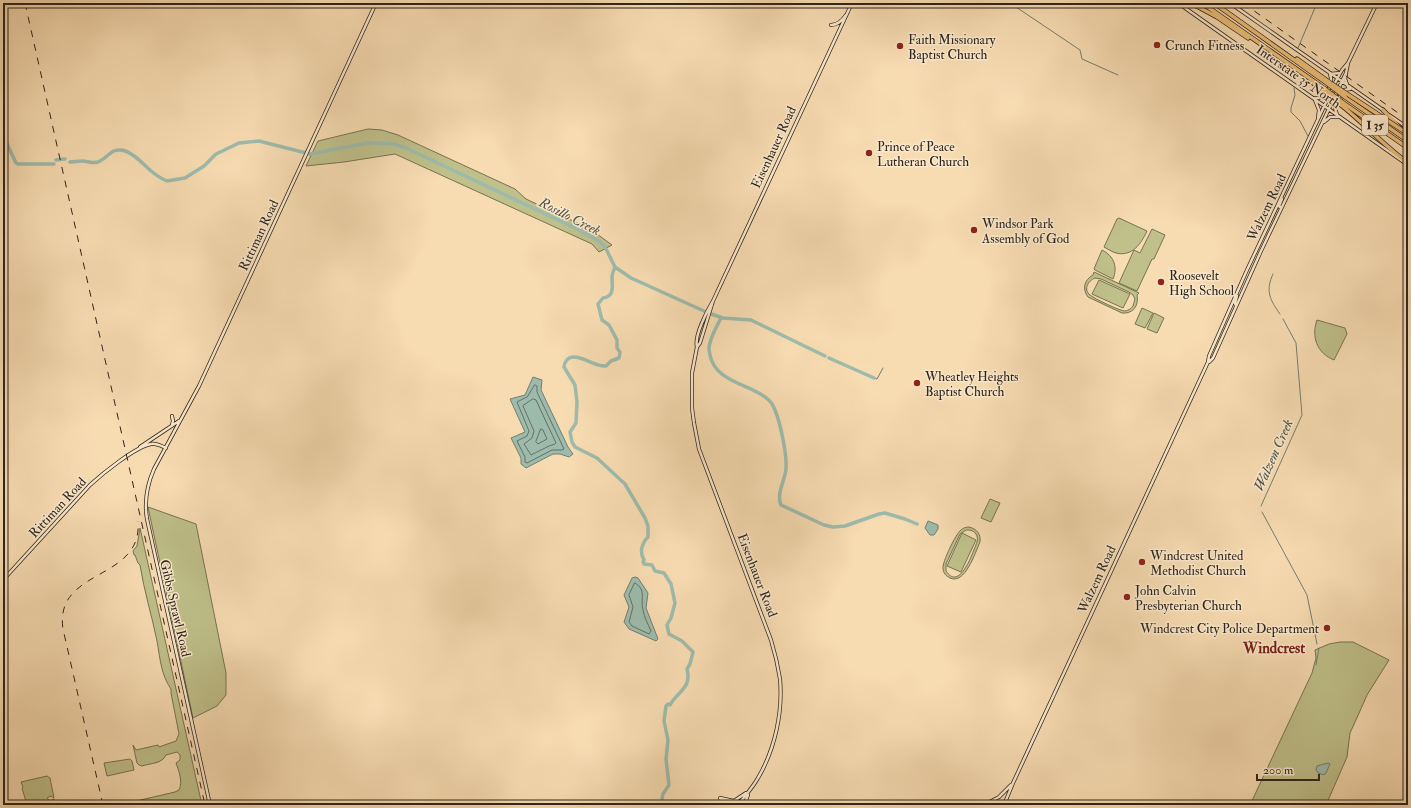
<svg xmlns="http://www.w3.org/2000/svg" width="1411" height="808" viewBox="0 0 1411 808" font-family="'IM FELL Double Pica',serif">
<style>
.green{fill:#bfc08a;stroke:#777253;fill-rule:evenodd}
.water{fill:#9dbbac;stroke:#717f72}
.lines{fill:none;stroke-linecap:round;stroke-linejoin:round}
.shore{stroke:#667064;stroke-width:1}
.stream{stroke:#717f72;stroke-width:1}
.river{stroke:#9dbbac;stroke-width:3.5}
.secondary-casing{stroke:#2f251c;stroke-width:4}
.motorway-casing{stroke:#2f251c;stroke-width:5}
.secondary{stroke:#fae8cc;stroke-width:2.5}
.motorway{stroke:#ecbe78;stroke-width:3.5}
.rail{stroke:#2f251c;stroke-width:1;stroke-dasharray:7 7;stroke-linecap:butt}
.motorway-bridge-casing{stroke:#2f251c;stroke-width:5;stroke-linecap:butt}
.motorway-bridge{stroke:#ecbe78;stroke-width:3.5}
.poi-dot{fill:#8f2418;stroke:#fae8cc;stroke-width:1.5}
.labels{text-anchor:middle;stroke-width:3;stroke-linejoin:round;paint-order:stroke}
.shield{fill:#fae8cc;stroke:#6c6051;stroke-width:1}
.shield-label{font-size:12px;font-weight:bold;fill:#2f251c}
.poi-label{font-size:13px;fill:#2f251c;stroke:#fae8cc;text-anchor:start}
.street-label{font-size:13px;fill:#2f251c;stroke:#fae8cc}
.water-label{font-size:14px;font-style:italic;fill:#505247;stroke:#fae8cc}
.quarter-label{font-size:15px;font-weight:bold;fill:#7a1f14;stroke:#fae8cc}
</style>
<rect width="100%" height="100%" fill="#f7dbb1"/>
<filter id="stains"><feTurbulence type="fractalNoise" baseFrequency=".005" numOctaves="4"/><feColorMatrix values="0 0 0 0 .2 0 0 0 0 .09 0 0 0 0 .02 0 0 0 .5 -.17"/></filter>
<radialGradient id="worn" r=".72"><stop offset=".6" stop-color="#630" stop-opacity="0"/><stop offset="1" stop-color="#630" stop-opacity=".3"/></radialGradient>
<path class="green" d="M368,129L382,130L398,135L515,189L526,199L590,229L612,245L599,252L592,244L395,154L344,162L306,166L318,141Z
M1119,218L1147,231C1141,244 1132,257 1116,253C1112,252 1108,249 1104,247L1117,219Z
M1152,229L1165,235L1154,259H1152L1137,291L1119,283L1134,250L1140,253Z
M1102,250C1114,256 1118,267 1113,279L1095,270L1094,269Z
M1094,272L1139,293L1137,295C1139,306 1133,314 1122,313L1088,297C1082,289 1084,280 1093,275ZM1095,278L1101,279L1129,292L1133,295L1135,299L1133,306C1131,309 1129,310 1125,311C1120,311 1095,299 1090,295C1083,289 1088,281 1095,278Z
M1099,280L1130,294L1123,308L1092,294Z
M1142,308L1153,313L1145,328L1135,324Z
M1154,313L1164,318L1157,333L1147,329Z
M1317,320L1345,328L1347,334L1334,360C1317,353 1311,337 1317,320Z
M990,499L1000,503L991,522L981,518Z
M148,507L196,524L226,673V695L217,706L193,718Z
M969,527C977,529 981,534 980,542C975,553 965,585 950,578C946,576 943,573 943,568C942,563 956,533 961,530C963,528 966,527 969,527ZM966,530C974,529 979,535 977,542C973,552 960,592 946,571V564L960,534Z
M140,528L202,805H119L175,792L179,790C183,782 179,771 176,763L180,760V755L177,752L166,755C162,764 151,763 142,766L139,765L137,763L133,745L136,750L158,745L159,747L176,741L179,734L171,693V689C161,675 160,658 157,641C152,616 144,591 140,565L138,563L135,555H134L133,551L137,546Z
M962,533L976,540L961,572L947,566Z
M1340,642H1353L1389,660L1367,695L1360,711L1350,733L1347,757L1326,805H1250L1312,673L1316,658L1315,650L1329,644Z
M130,759L132,761L134,770L107,776L104,763Z
M47,776L50,778L54,798L51,796L47,798L50,801L54,799L55,805H27L22,788L23,787L21,782Z"/>
<path class="water" d="M533,377L542,380L541,390L568,447L573,454L569,457L560,454H553L526,468L521,464V458L511,438L525,432L510,399L525,395Z
M928,521L938,525V529L934,535H930L925,528Z
M635,577L638,578L648,593L646,608L658,639L656,641L629,629L624,622L629,607L624,595L632,578Z
M1328,763L1330,764L1326,773L1324,775L1318,773L1316,770L1317,766Z"/>
<g class="lines">
<path class="shore" d="M535,385L537,386V392L564,449L562,450H552L527,463L525,462V457L517,441L527,436L529,431L517,402L527,397Z
M533,399L536,400L556,443L555,444L549,446L531,455L524,444L532,438L534,431L523,406Z
M541,429L543,430L547,439L538,444L536,442Z
M635,583C647,590 640,599 643,610C644,617 648,624 651,631L649,634L632,626L629,622L633,607L629,595Z"/>
<path class="stream" d="M1010,3L1080,50L1082,59L1118,75
M1298,48L1317,3
M1294,88L1295,95L1291,108V112L1300,121L1308,136
M1273,274C1265,291 1270,300 1280,314
M874,378L877,379L883,368
M1261,506L1302,415L1296,343L1283,319
M1262,512L1307,595L1317,644
M1316,665L1319,648"/>
<path class="river" d="M3,135L16,163L18,164H54
M56,160L65,159
M70,162C74,162 78,161 82,161C89,161 94,165 100,161C109,157 110,149 121,150C132,151 144,165 151,171C156,175 162,179 167,181L185,178L204,166L216,154L239,143L259,141L310,154L367,143H378L393,144L404,147L575,228L599,241L605,247L615,267C614,270 612,273 612,277C612,287 615,296 603,298L598,304L602,320L609,325L617,340V348L620,352L619,358L611,361L606,366C604,366 601,366 599,365C589,363 567,347 564,367L575,385L577,402L576,423L570,432L572,442L575,447L597,458L625,484L645,518L648,526V537C642,543 639,552 644,560L643,562L644,564L652,565L655,571L664,573L671,584L675,603L671,618L667,625L669,634L682,641L693,652L690,664L687,669C692,688 678,691 670,705L668,704L666,706L664,721L668,740L666,759L669,785L663,794L661,805
M615,267L631,278L704,311
M711,314L723,318L751,320L825,356
M721,318C717,326 712,334 710,343C708,347 709,351 710,355C714,376 736,382 753,390C760,394 768,397 772,404C780,417 787,455 786,469C785,481 776,493 781,505L824,525L833,527L845,526L879,514L885,513L905,519L917,524
M829,358L874,378"/>
<g class="secondary-casing">
<path id="secondary" d="M1178,3L1408,165
M1230,3L1383,110
M831,25C838,25 842,21 846,15
M1346,74L1345,79L1348,87
M1313,98C1325,100 1334,85 1330,74L1340,73
M1315,100L1319,110L1318,118
M1337,114C1332,106 1339,97 1344,90L1350,89
M1389,115L1408,128
M1324,122L1330,117H1339
M1281,208L1279,206L1282,199
M713,301L700,343L697,347L692,373V408L694,423L699,449L771,640C775,653 778,666 780,679C783,712 775,749 758,778C753,787 745,796 738,805
M1236,306L1235,303L1237,296
M697,347C694,336 707,311 713,301L852,3
M1209,362L1213,358L1261,251L1346,73L1348,63L1377,3
M172,416L173,421L172,425
M140,447L179,421
M3,580L90,485C102,474 135,447 151,444C156,443 161,446 166,448
M720,798L734,801L746,793
M720,798L723,805
M210,805L147,519C144,501 147,485 154,469L199,386L376,3
M744,805L748,795
M984,805L999,797L1011,785
M1004,805L1013,783L1208,362L1209,356L1247,270L1337,79L1342,70L1348,63"/>
</g>
<g class="motorway-casing">
<path id="motorway" d="M1191,3L1217,17L1248,38
M1202,3L1325,89
M1214,3L1328,84
M1297,59L1329,82
M1313,83L1324,92
M1345,97L1408,141
M1342,102L1408,148
M1341,105C1365,124 1383,145 1408,163
M1383,110L1400,128"/>
</g>
<use href="#secondary" class="secondary"/>
<use href="#motorway" class="motorway"/>
<path class="rail" d="M25,3L205,805
M1243,3L1408,120
M103,805L63,629C54,567 143,582 138,521"/>
<g class="motorway-bridge-casing">
<path id="motorway-bridge" d="M1329,82L1408,134
M1328,84L1345,97
M1325,89L1342,102
M1324,92L1341,105"/>
</g>
<use href="#motorway-bridge" class="motorway-bridge"/>
</g>
<g class="poi-dot">
<circle cx="1157" cy="45" r="4"/>
<circle cx="900" cy="46" r="4"/>
<circle cx="869" cy="153" r="4"/>
<circle cx="974" cy="230" r="4"/>
<circle cx="1161" cy="282" r="4"/>
<circle cx="917" cy="383" r="4"/>
<circle cx="1142" cy="562" r="4"/>
<circle cx="1127" cy="597" r="4"/>
<circle cx="1327" cy="628" r="4"/>
</g>
<g class="labels">
<rect class="shield" x="1362" y="115" width="26" height="20" rx="3"/>
<g class="shield-label">
<text x="1375" y="129">I 35</text>
</g>
<g class="poi-label">
<text x="908" y="44">Faith Missionary<tspan x="908" dy="15">Baptist Church</tspan></text>
<text x="1165" y="50">Crunch Fitness</text>
<text x="877" y="151">Prince of Peace<tspan x="877" dy="15">Lutheran Church</tspan></text>
<text x="982" y="228">Windsor Park<tspan x="982" dy="15">Assembly of God</tspan></text>
<text x="1169" y="280">Roosevelt<tspan x="1169" dy="15">High School</tspan></text>
<text x="925" y="381">Wheatley Heights<tspan x="925" dy="15">Baptist Church</tspan></text>
<text x="1150" y="560">Windcrest United<tspan x="1150" dy="15">Methodist Church</tspan></text>
<text x="1135" y="595">John Calvin<tspan x="1135" dy="15">Presbyterian Church</tspan></text>
<text x="1319" y="633" text-anchor="end">Windcrest City Police Department</text>
</g>
<g class="street-label">
<text transform="translate(1299 76) rotate(35)" y="5">Interstate 35 North</text>
<text transform="translate(773 147) rotate(-65)" y="5">Eisenhauer Road</text>
<text transform="translate(1266 207) rotate(-64)" y="5">Walzem Road</text>
<text transform="translate(258 235) rotate(-65)" y="5">Rittiman Road</text>
<text transform="translate(57 507) rotate(-47)" y="5">Rittiman Road</text>
<text transform="translate(758 575) rotate(69)" y="5">Eisenhauer Road</text>
<text transform="translate(1096 579) rotate(-65)" y="5">Walzem Road</text>
<text transform="translate(176 608) rotate(77)" y="5">Gibbs Sprawl Road</text>
</g>
<g class="water-label">
<text transform="translate(570 216) rotate(27)" y="5">Rosillo Creek</text>
<text transform="translate(1273 455) rotate(-66)" y="5">Walzem Creek</text>
</g>
<g class="quarter-label">
<text x="1274" y="653">Windcrest</text>
</g>
</g>
<rect width="1411" height="808" fill="none" stroke="#f7dbb1" stroke-width="16"/>
<rect x="4" y="4" width="1403" height="800" fill="none" stroke="#2f251c" stroke-width="2"/>
<rect x="8" y="8" width="1395" height="792" fill="none" stroke="#2f251c"/>
<path d="M1257 774v6h62v-6" fill="none" stroke="#2f251c" stroke-width="2"/>
<text x="1263" y="774" font-size="12" fill="#2f251c" stroke="#fae8cc" stroke-width="3" paint-order="stroke">200 m</text>
<rect width="100%" height="100%" filter="url(#stains)"/>
<rect width="100%" height="100%" fill="url(#worn)"/>
</svg>
